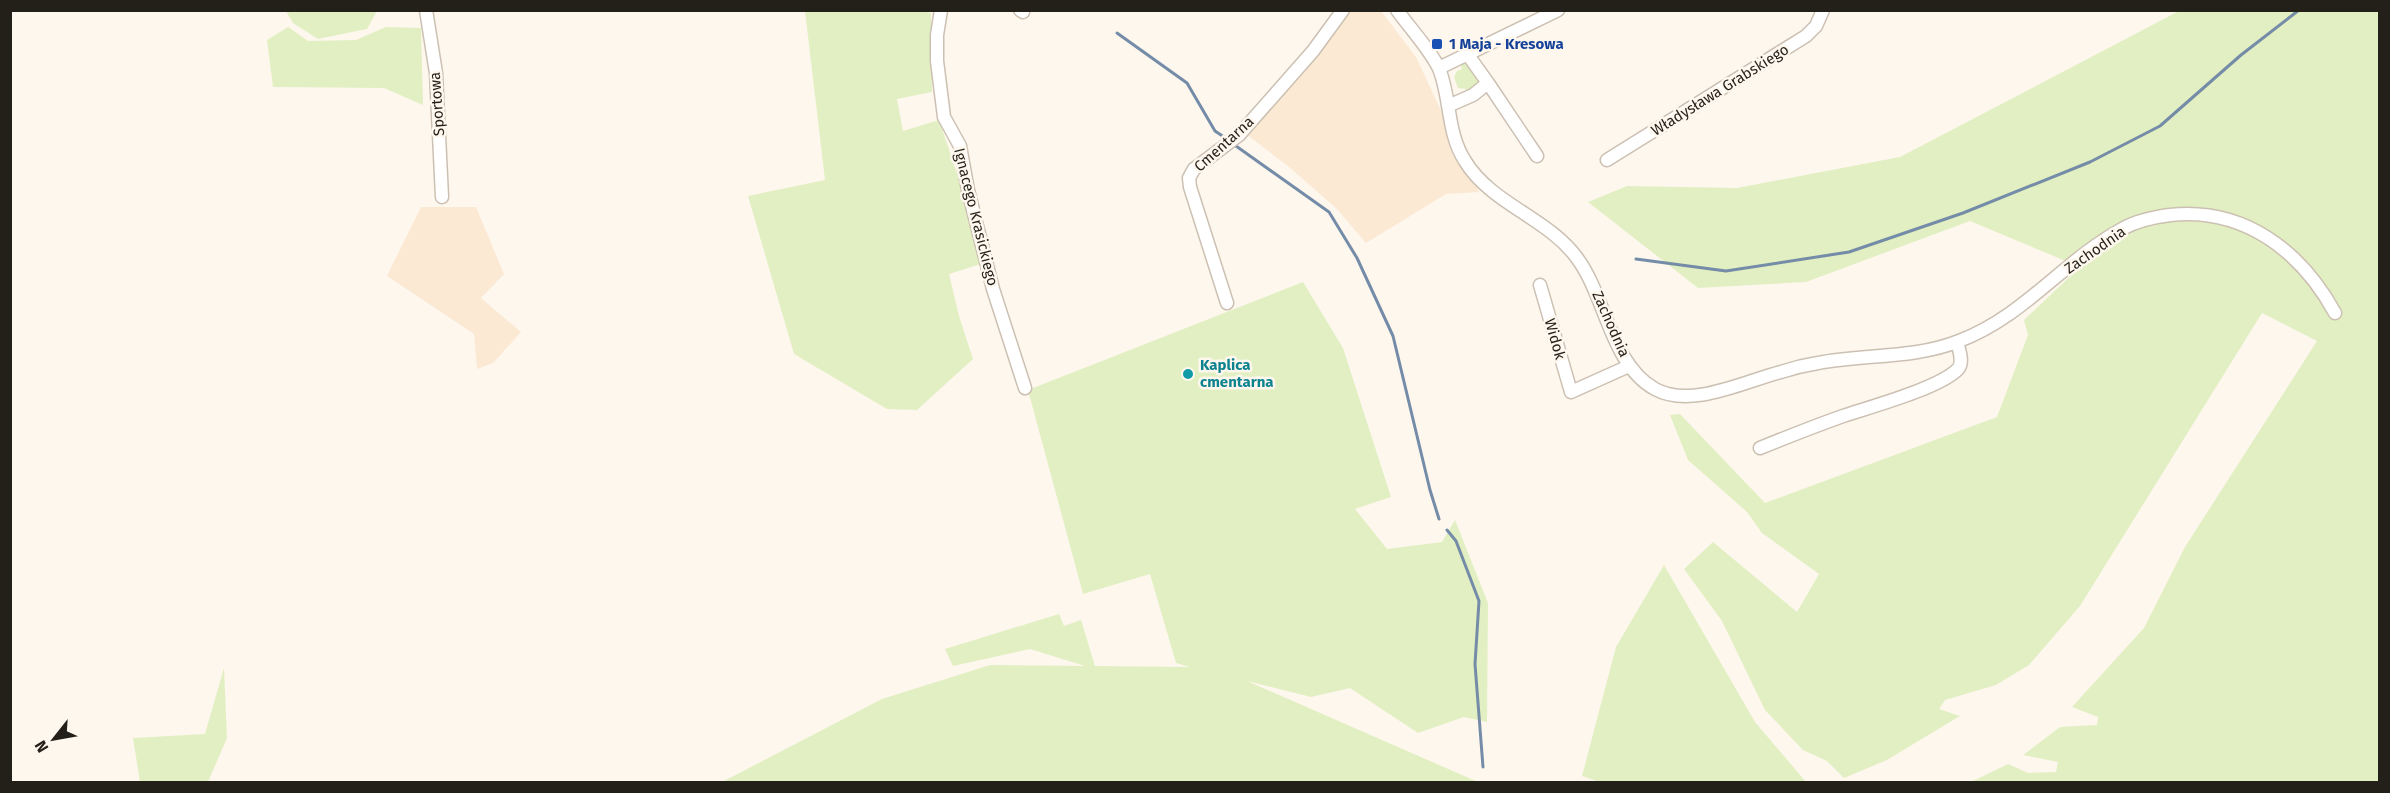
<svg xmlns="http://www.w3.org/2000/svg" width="2390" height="793" viewBox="0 0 2390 793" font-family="'Fira Sans',sans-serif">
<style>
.built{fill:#fbe9d4}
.green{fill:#e2efc2}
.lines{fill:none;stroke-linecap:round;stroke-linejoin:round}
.stream{stroke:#748ca7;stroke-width:3}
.minor-casing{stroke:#ccc0b2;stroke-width:15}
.minor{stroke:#fff;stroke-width:12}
.transit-dot{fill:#1a4fb4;stroke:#fef7ee;stroke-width:2}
.culture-dot{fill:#0f9aa8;stroke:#fef7ee;stroke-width:2}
.labels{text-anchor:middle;stroke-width:5;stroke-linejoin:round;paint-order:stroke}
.transit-label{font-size:15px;font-weight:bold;fill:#164399;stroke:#fef7ee;text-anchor:start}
.street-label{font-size:15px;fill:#231f19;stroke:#fef7ee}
.culture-label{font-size:15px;font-weight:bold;fill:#0d838f;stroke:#fef7ee;text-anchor:start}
</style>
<rect width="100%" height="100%" fill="#fef7ee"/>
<path class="built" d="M1349,11H1381L1416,57L1479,192L1446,194L1366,243L1336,208L1289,167L1246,134L1310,63Z
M421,207H476L504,274L481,298L521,332L493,363L477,369L474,334L387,276Z"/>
<path class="green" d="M919,10L931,13L932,92L897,99L903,131L939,120L960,182L981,264L949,274L959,316L973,359L917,410L887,409L794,354L748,196L825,180L805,11Z
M286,11H377L367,29L318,39L293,23Z
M2179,11H2379V782H1971L2008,764L2028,773L2056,772L2058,762L2023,755L2060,727L2097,725L2098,717L2072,707L2144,628L2185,547L2317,341L2262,313L2080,606L2029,665L1996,685L1945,700L1939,709L1960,716L1887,760L1844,778L1827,761L1803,750L1765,710L1722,621L1684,569L1713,542L1797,612L1819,574L1762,533L1747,512L1688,460L1670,415L1680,414L1765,503L1997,417L2028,335L2024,320L2080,267L1970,221L1806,282L1698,288L1588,202L1627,186L1737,188L1900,157Z
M288,27L308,41L356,40L386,27L421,28L423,105L384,88L273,87L267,40Z
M1460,63L1470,65L1479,77L1477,87L1468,94L1466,89L1458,88L1454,77L1457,71L1462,69Z
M1303,282L1343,348L1391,497L1355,509L1387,549L1442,542L1455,520L1488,603L1487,722L1464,717L1418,733L1350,688L1311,697L1247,681L1478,782H722L882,699L990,665L1085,666L1030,649L953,666L945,649L1059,614L1064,626L1081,620L1095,666L1190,667L1176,663L1150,574L1083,594L1028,390Z
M1664,565L1755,722L1806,782H1600L1582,776L1616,647Z
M224,668L227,738L208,782H140L133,738L205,734Z"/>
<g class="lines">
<path class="stream" d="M1117,33L1187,83L1215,131L1224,137
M1236,146L1329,212L1357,258L1393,336L1430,490L1439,519
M1636,259L1726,271L1849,252L1963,213L2090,162L2160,126L2241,55L2299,10
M1447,530L1456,541L1479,601L1475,664L1483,767"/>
<g class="minor-casing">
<path id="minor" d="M426,10L436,73L442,197
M941,10L937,35V61L944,117L960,146L968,190L993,289L1025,388
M1020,10L1023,12
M1397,10C1409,27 1433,53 1440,71C1451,101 1447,133 1465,161C1491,204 1548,218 1577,258C1606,297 1611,365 1655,389C1691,409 1745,381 1781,372C1793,368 1805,365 1818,363C1864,354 1914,359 1959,341C2025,316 2063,261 2122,229C2136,221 2154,217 2170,215C2244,207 2301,251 2335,313
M1439,68L1558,10
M1488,83L1537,156
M1448,106L1473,95L1488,83L1468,55
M1607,160L1806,36L1816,26L1823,10
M1540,285L1571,392L1629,366
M1227,303L1190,187L1189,178L1194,169L1239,135L1313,51L1343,10
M1760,448C1787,437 1815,426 1843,416C1870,407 1940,388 1958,369C1964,362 1959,350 1957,342"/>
</g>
<use href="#minor" class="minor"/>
</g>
<rect class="transit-dot" x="1431" y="38" width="12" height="12" rx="3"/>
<circle class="culture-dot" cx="1188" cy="374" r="6"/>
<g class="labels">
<g class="transit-label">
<text x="1449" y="49">1 Maja - Kresowa</text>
</g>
<g class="street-label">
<text transform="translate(1720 90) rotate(-32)" y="5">Władysława Grabskiego</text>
<text transform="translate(437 104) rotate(-94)" y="5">Sportowa</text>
<text transform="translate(1224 144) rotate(-42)" y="5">Cmentarna</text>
<text transform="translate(976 217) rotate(76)" y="5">Ignacego Krasickiego</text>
<text transform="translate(2095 250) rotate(-35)" y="5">Zachodnia</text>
<text transform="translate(1611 324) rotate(66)" y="5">Zachodnia</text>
<text transform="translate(1555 339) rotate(74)" y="5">Widok</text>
</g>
<g class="culture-label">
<text x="1200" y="370">Kaplica<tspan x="1200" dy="17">cmentarna</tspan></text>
</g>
</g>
<rect width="2390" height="793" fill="none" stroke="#231f19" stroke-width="24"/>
<g transform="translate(54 739) rotate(239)" stroke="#fef7ee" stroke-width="4.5" paint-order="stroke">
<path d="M0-4.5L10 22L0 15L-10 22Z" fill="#231f19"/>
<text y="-9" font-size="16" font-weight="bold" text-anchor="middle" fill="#231f19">N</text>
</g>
</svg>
